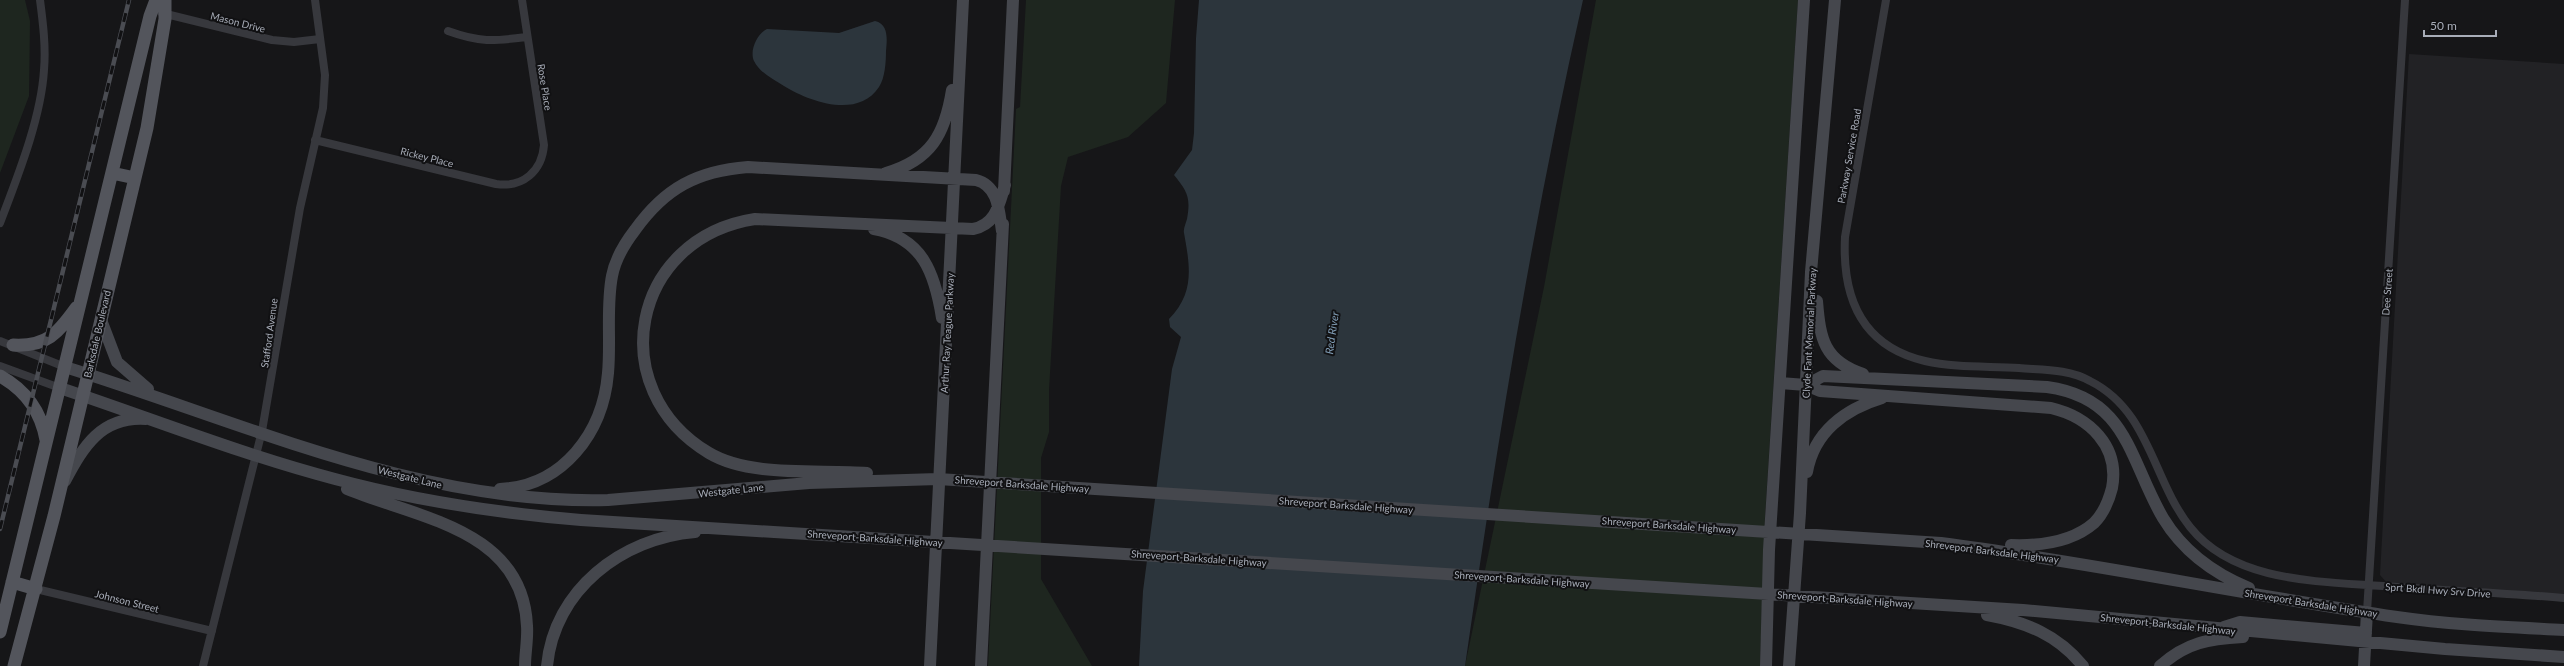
<svg xmlns="http://www.w3.org/2000/svg" width="2564" height="666" viewBox="0 0 2564 666" font-family="Lato,sans-serif">
<style>
.built{fill:#222225}
.green{fill:#1e261f}
.water{fill:#2c353c}
.lines{fill:none;stroke-linecap:round;stroke-linejoin:round}
.street{stroke:#37383d;stroke-width:8}
.secondary{stroke:#45474d;stroke-width:12}
.primary{stroke:#53555c;stroke-width:13}
.rail-casing{stroke:#4a4c52;stroke-width:4.5}
.rail{stroke:#111113;stroke-width:3;stroke-dasharray:9;stroke-linecap:butt}
.labels{text-anchor:middle;stroke-width:4;stroke-linejoin:round;paint-order:stroke}
.street-label{font-size:10px;fill:#a8adb8;stroke:#111113}
.water-label{font-size:11px;font-style:italic;fill:#7f9bb3;stroke:#111113}
</style>
<rect width="100%" height="100%" fill="#161618"/>
<path class="built" d="M2409,54L2564,64V595L2387,583L2380,575Z"/>
<path class="green" d="M0,0H25L30,21L29,96L0,173Z
M1026,0H1175L1166,103L1128,137L1068,157L1061,186L1049,390V432L1041,458V579L1092,666H988L1016,109L1020,107Z
M1596,0H1798L1765,517L1760,666H1465L1544,287Z"/>
<path class="water" d="M1199,0H1583C1533,220 1497,443 1465,666H1139L1143,591L1172,369L1181,337L1170,327L1169,319C1195,293 1190,266 1184,233C1183,229 1186,223 1187,219C1191,197 1187,191 1174,175L1192,150L1194,133L1196,38Z
M875,21C889,24 887,40 886,51C886,62 885,78 879,87C858,119 810,102 784,86C773,79 760,73 754,61C749,50 758,33 767,29L839,33Z"/>
<g class="lines">
<path class="street" d="M1886,0L1845,237C1842,297 1861,346 1925,361C1955,368 1989,366 2019,368C2043,370 2069,369 2090,381C2150,411 2152,479 2190,527C2237,586 2329,581 2397,587C2453,591 2508,593 2564,598
M162,13L272,40L294,42L320,39
M448,31C481,43 494,41 527,37
M315,140L496,184C523,188 542,171 544,145L522,0
M0,223C17,178 41,119 44,70C46,47 43,23 40,0
M0,341L65,367
M0,366L60,388
M36,589L212,631
M2367,612L2405,0
M203,666L262,431L300,208L323,108L325,75L315,0"/>
<path class="secondary" d="M886,173C931,160 945,134 952,90
M1004,191L1013,0
M874,229C923,238 935,274 942,318
M1817,301C1820,339 1824,361 1863,374
M101,320L117,362L148,389
M65,367C243,422 418,505 608,500L809,483L938,479L1941,543C2094,563 2245,595 2397,617C2452,625 2508,627 2564,630
M1780,383L1806,385L1820,391L2051,408C2089,417 2120,446 2112,488C2109,500 2103,514 2094,523C2071,543 2039,546 2011,545
M1806,385L1823,376L2047,387C2128,398 2129,460 2163,518C2183,551 2215,574 2249,588
M60,388C150,418 243,455 335,479C416,501 498,513 581,520L2023,610L2445,649L2564,657
M1807,472C1814,432 1845,409 1882,398
M867,473C820,469 751,478 709,453C602,389 631,238 755,219L973,229C996,225 999,204 1005,185
M65,481C83,447 101,416 146,419
M347,489C417,518 523,529 527,626C528,639 525,653 525,666
M500,489C563,486 603,433 608,373C611,341 606,307 612,276C615,260 625,243 635,230C665,188 697,171 748,167L976,180C999,186 999,212 1002,231
M1987,615C2026,622 2058,635 2083,666
M2224,627L2240,622L2366,633
M547,666C554,590 622,538 695,532
M930,666L963,0
M981,666L1003,224
M1766,666L1769,550L1804,0
M1789,666L1800,513L1811,272L1835,0
M2160,666C2187,642 2209,639 2243,637
M2364,666L2367,612"/>
<path class="primary" d="M112,173L135,178
M13,345C47,347 58,333 76,308
M0,376C25,390 41,411 46,440
M12,582L36,589
M0,632L150,16L156,0
M14,666L54,516L147,128L165,19V0"/>
<g class="rail-casing">
<path id="rail" d="M0,529L129,0"/>
</g>
<use href="#rail" class="rail"/>
</g>
<g class="labels">
<g class="street-label">
<text transform="translate(238 22) rotate(14)" y="4">Mason Drive</text>
<text transform="translate(545 87) rotate(81)" y="4">Rose Place</text>
<text transform="translate(1849 156) rotate(-80)" y="4">Parkway Service Road</text>
<text transform="translate(427 157) rotate(14)" y="4">Rickey Place</text>
<text transform="translate(2387 292) rotate(-86)" y="4">Dee Street</text>
<text transform="translate(269 333) rotate(-82)" y="4">Stafford Avenue</text>
<text transform="translate(947 333) rotate(-87)" y="4">Arthur Ray Teague Parkway</text>
<text transform="translate(1809 333) rotate(-87)" y="4">Clyde Fant Memorial Parkway</text>
<text transform="translate(97 334) rotate(-77)" y="4">Barksdale Boulevard</text>
<text transform="translate(410 477) rotate(14)" y="4">Westgate Lane</text>
<text transform="translate(1022 484) rotate(4)" y="4">Shreveport Barksdale Highway</text>
<text transform="translate(731 490) rotate(-6)" y="4">Westgate Lane</text>
<text transform="translate(1346 505) rotate(4)" y="4">Shreveport Barksdale Highway</text>
<text transform="translate(1669 525) rotate(4)" y="4">Shreveport Barksdale Highway</text>
<text transform="translate(875 538) rotate(4)" y="4">Shreveport-Barksdale Highway</text>
<text transform="translate(1992 551) rotate(7)" y="4">Shreveport Barksdale Highway</text>
<text transform="translate(1199 558) rotate(4)" y="4">Shreveport-Barksdale Highway</text>
<text transform="translate(1522 579) rotate(4)" y="4">Shreveport-Barksdale Highway</text>
<text transform="translate(2438 590) rotate(4)" y="4">Sprt Bkdl Hwy Srv Drive</text>
<text transform="translate(1845 599) rotate(4)" y="4">Shreveport-Barksdale Highway</text>
<text transform="translate(127 601) rotate(14)" y="4">Johnson Street</text>
<text transform="translate(2311 603) rotate(9)" y="4">Shreveport Barksdale Highway</text>
<text transform="translate(2168 624) rotate(6)" y="4">Shreveport-Barksdale Highway</text>
</g>
<g class="water-label">
<text transform="translate(1332 333) rotate(-82)" y="4">Red River</text>
</g>
</g>
<path d="M2424 30v6h72v-6" fill="none" stroke="#a8adb8" stroke-width="2"/>
<text x="2430" y="30" font-size="12" fill="#a8adb8" stroke="#111113" stroke-width="3" paint-order="stroke">50 m</text>
</svg>
